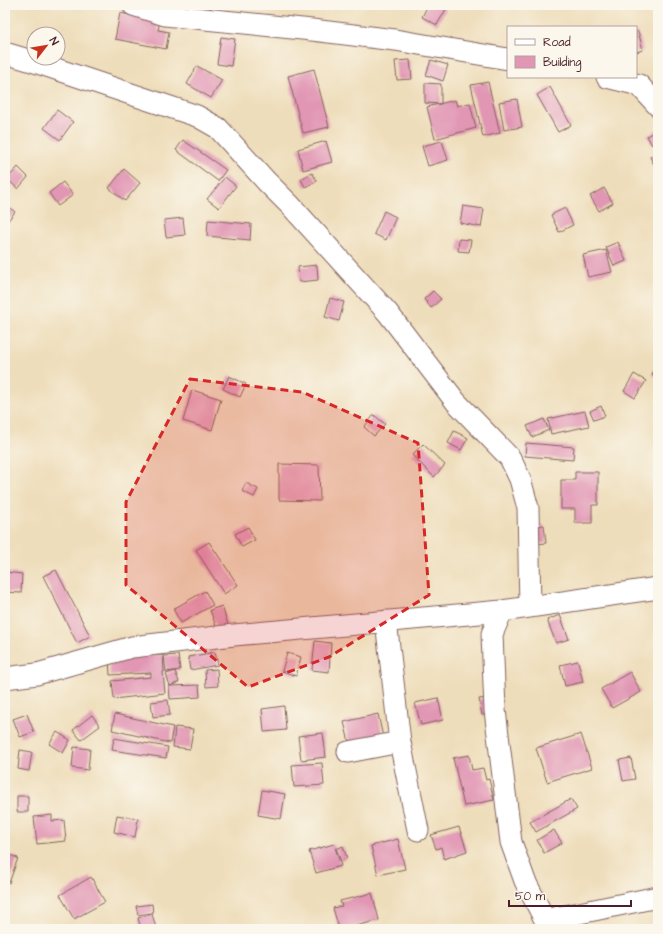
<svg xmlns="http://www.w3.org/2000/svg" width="663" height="934" viewBox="0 0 663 934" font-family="'Architects Daughter',sans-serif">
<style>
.building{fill:#e196b4}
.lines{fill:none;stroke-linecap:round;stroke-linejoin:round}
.minor-casing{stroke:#83625d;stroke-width:23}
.minor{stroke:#fff;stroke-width:21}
.marked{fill:#d62828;fill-opacity:0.2;stroke:#d62828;stroke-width:3;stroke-dasharray:8 5;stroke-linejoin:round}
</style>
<rect width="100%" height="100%" fill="#fbf7ec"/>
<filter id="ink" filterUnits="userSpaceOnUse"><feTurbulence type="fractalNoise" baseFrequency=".025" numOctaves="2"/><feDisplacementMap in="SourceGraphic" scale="8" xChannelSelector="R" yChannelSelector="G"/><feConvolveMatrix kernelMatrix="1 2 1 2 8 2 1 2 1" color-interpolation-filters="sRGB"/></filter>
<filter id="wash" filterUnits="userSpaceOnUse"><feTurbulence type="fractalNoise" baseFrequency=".012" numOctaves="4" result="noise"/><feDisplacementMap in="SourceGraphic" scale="16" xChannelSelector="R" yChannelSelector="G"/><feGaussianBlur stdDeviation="0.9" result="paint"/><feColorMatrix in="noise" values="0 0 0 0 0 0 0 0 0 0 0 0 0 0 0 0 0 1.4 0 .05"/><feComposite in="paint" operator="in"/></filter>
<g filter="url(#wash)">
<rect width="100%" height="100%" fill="#eeddba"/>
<g id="blocks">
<path class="building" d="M428,5H438L446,9L437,25L422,17Z
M120,13L160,21L158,30L169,32L166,49L115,39Z
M638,31L643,50L636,52V32Z
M221,37L235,39L231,66L217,64Z
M410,60L412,79L397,80L395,61Z
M431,60L448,65L443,81L426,75Z
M197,66L222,80L211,98L187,84Z
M314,69L329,127L303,133L288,76Z
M488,82L500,133L483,137L471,85Z
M425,83L441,84V104L425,103Z
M550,87L571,125L558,132L537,95Z
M517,99L522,127L504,130L499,102Z
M455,100L457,106L470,103L476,128L435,139L427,107Z
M57,110L73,122L60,140L44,128Z
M658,129V141L652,145L647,136Z
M183,140L226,170L218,181L176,150Z
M326,141L332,162L303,170L298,149Z
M442,141L448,160L428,166L422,146Z
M658,152V172L650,157Z
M18,167L28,177L18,189L7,179Z
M124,169L140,183L125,201L109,188Z
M312,173L317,181L305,187L301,179Z
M225,177L236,186L219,208L207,199Z
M63,182L73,195L58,206L49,193Z
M604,188L613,203L599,211L590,196Z
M5,204L15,212L5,224Z
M463,206L484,209L481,227L460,223Z
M565,208L573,225L559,232L551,215Z
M384,211L396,217L386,240L374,234Z
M183,218L185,235L166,237L164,220Z
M208,220L251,224L250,240L207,236Z
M459,239L471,240L469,252L458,251Z
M618,242L626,261L614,266L606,247Z
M606,250L612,272L588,277L583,255Z
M317,265L318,280L299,282L298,267Z
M433,291L441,299L431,308L424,299Z
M330,298L344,302L339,321L325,317Z
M658,359V377L652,375Z
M634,374L646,381L635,398L624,391Z
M229,376L246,384L240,397L223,389Z
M192,390L221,399L212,430L183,421Z
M601,406L605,416L594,420L590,411Z
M585,411L589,426L551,434L548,419Z
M374,415L385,424L374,436L364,427Z
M544,419L549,430L532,437L527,426Z
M454,431L468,438L461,450L448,443Z
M526,443L574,447L573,460L525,456Z
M423,444L445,465L434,477L412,455Z
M279,464L319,465L320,501L279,500Z
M575,472H598V505H592V523H575V509H561V480H575Z
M246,483L258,489L254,497L242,491Z
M544,525L546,543L537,544L535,526Z
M248,527L255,540L242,547L235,534Z
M209,542L238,585L224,594L196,550Z
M56,570L90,636L77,643L43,576Z
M5,572L22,574L21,593L5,592Z
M205,591L213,605L181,623L173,609Z
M222,606L228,625L217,629L210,610Z
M560,615L569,639L556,643L547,620Z
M315,641L331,643L329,672L312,670Z
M215,652L218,665L190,670L188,657Z
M287,653L301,657L296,676L282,671Z
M163,655L164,672H163L165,693L114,699L112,681L151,677V673L110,675L109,658Z
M178,655L180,670L166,672L164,656Z
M578,661L583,682L565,686L560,665Z
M217,669L218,686L206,687L205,670Z
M175,671L179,682L170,686L166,674Z
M630,672L641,692L612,708L601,689Z
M199,685L200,697L170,699L169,686Z
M438,698L443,720L421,725L415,703Z
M488,698L490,713L482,715L479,699Z
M168,700L170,715L153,717L151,702Z
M284,706L286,730L264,732L262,709Z
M27,714L34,732L20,737L13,719Z
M115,714L173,727L170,743L112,730Z
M378,714L384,742L351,750L344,722Z
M92,715L100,726L81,740L73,730Z
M175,727L193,729L190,749L173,747Z
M57,732L70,740L63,753L49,744Z
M323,733L326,757L301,760L298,736Z
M581,734L592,768L547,782L536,748Z
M114,738L168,747L166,758L112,750Z
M74,747L90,749L88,770L72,768Z
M20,750L32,752L29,771L18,769Z
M469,755L472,770L483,768L486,780L489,779L494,800L464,806L453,758Z
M631,758L635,779L623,781L619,760Z
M322,763L324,785L294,787L292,765Z
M262,790L285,794L281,819L258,815Z
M17,796H28V812H17Z
M571,799L577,809L536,832L530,822Z
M52,815V821L64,820L66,841L37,844L34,817Z
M117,815L138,819L135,837L114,832Z
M459,827L467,851L444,859L441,847L436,849L431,835Z
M554,830L562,843L544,853L537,840Z
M398,839L405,869L378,875L371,846Z
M334,844L341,866L316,873L309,851Z
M343,846L347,858L341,861L336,849Z
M5,853L18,858L9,883L5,881Z
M91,877L105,902L74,919L60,895Z
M372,893L379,920L345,929H339L333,908L342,906L340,901Z
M152,904L153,913L138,915L136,906Z
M152,914L156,928L141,929L138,918Z"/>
</g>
</g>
<g filter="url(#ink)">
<use href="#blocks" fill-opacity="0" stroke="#83625d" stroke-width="1"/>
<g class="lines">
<g class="minor-casing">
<path id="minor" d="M133,5L165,15L312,30L395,40L508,59
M5,53L35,62L197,116L218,128L266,181L291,206L388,313L456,402L510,458L520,479L528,508L530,607
M607,77L639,85L658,106
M502,611L492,634L495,710L511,842L525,881L545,920L548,929
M386,621L400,742L418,830
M5,678L37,674L132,647L234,635L502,611L658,588
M348,752L400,742
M545,920L658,897"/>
</g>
<use href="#minor" class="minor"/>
</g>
</g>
<path class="marked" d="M190,379L302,392L418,443L429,595L329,657L248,687L126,585V502Z"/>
<rect width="663" height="934" fill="none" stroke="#fbf7ec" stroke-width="20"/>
<rect x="507" y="26" width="130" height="52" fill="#fbf7ec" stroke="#b4a19f"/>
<rect x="515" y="39" width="20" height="6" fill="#ffffff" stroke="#b4a19f"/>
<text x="543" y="46" font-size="12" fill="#4a1f2b">Road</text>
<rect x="515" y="56" width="20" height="12" fill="#e196b4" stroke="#b4a19f"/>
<text x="543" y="66" font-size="12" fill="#4a1f2b">Building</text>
<g transform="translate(46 46) rotate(59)"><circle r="19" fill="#fbf7ec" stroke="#b4a19f"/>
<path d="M0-3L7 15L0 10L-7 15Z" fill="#c8321e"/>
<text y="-6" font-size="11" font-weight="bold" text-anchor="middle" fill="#4a1f2b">N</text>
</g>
<path d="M509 900v6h122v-6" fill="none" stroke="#4a1f2b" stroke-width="2"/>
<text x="515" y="900" font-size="12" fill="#4a1f2b" stroke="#fbf7ec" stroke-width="3" paint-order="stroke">50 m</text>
</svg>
